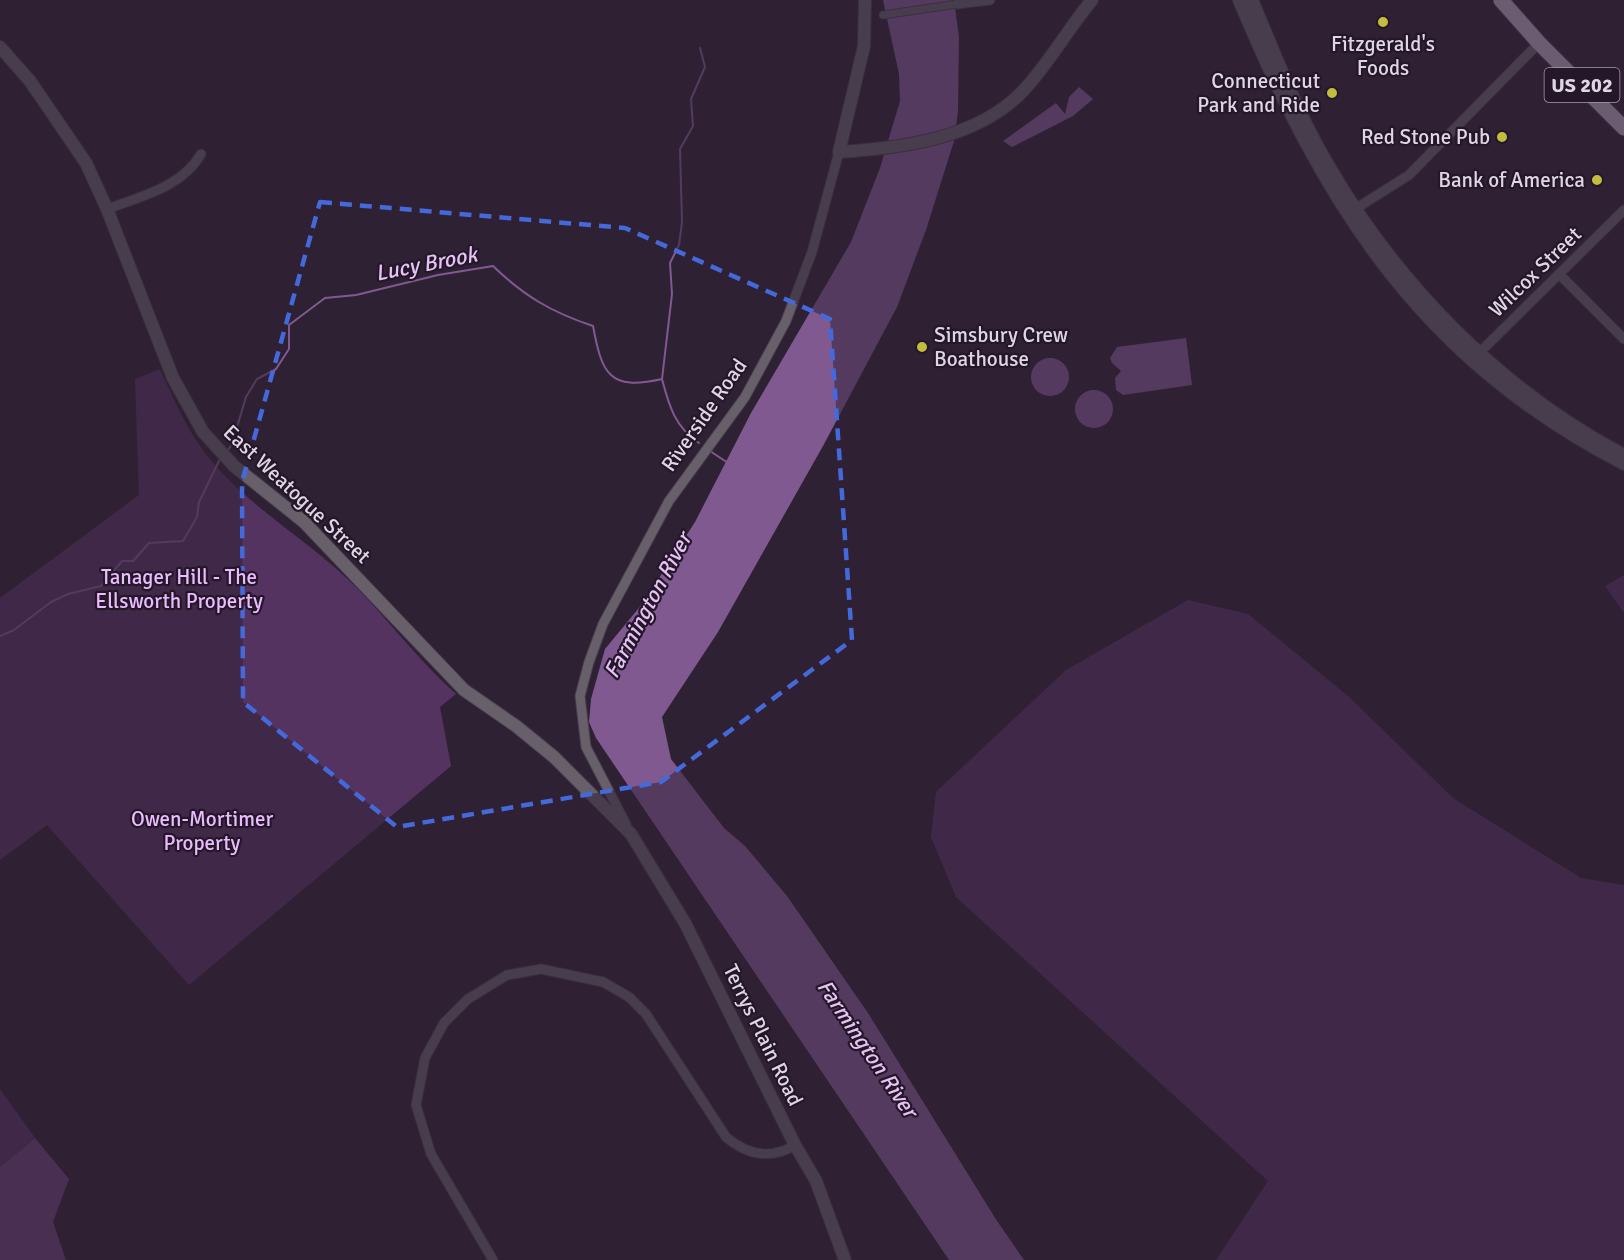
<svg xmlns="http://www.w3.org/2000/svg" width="1624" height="1260" viewBox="0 0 1624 1260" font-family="Signika,sans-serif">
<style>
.green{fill:#543361}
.forest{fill:#684076}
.water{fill:#815991}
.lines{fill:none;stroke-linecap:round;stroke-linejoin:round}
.stream{stroke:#815991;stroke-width:2}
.pedestrian-casing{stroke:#4b3e50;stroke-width:9}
.minor-casing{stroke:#4b3e50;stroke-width:11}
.tertiary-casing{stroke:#4b3e50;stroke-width:14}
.trunk-casing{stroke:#4b3e50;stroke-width:17}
.pedestrian{stroke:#67606a;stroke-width:7}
.minor{stroke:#67606a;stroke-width:9}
.tertiary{stroke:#67606a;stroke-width:12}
.trunk{stroke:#b4a4ba;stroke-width:15}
.marked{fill:none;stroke:#4469da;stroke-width:4.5;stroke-dasharray:12 8;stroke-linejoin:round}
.poi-dot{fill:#c3bd3e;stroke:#25172a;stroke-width:2}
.labels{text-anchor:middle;stroke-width:4.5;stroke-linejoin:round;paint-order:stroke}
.shield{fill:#25172a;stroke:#a79dac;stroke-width:1.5}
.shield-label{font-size:20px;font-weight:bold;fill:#dfd6e3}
.poi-label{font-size:21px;fill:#dfd6e3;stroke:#25172a;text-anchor:end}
.street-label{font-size:21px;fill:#dfd6e3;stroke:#25172a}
.park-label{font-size:21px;fill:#eabbfd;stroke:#25172a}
.water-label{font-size:22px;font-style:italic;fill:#e6c3f4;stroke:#25172a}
</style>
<rect width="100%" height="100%" fill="#2f2134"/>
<path class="green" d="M160,369C173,398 186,428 205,453C247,507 309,540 356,587C390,622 419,661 456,694L440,707L451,766L189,985L47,825L0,860V598L139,495L135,379Z
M1624,575V613L1605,586Z
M1188,600L1248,614L1348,696L1453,798L1581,878L1624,885V1260H1216L1268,1181L956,897L931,837L936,792L1066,670Z
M0,1089L35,1138L0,1167Z"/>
<path class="forest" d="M35,1138L69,1179L53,1222L66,1260H0V1167Z"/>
<path class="water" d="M883,0H954L959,37L958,111L954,141L926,230L897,307L823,446L718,632L662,717L671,759L724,828L745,846L787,896L868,1013L997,1221L1024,1260H949L596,738L589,722L591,699L605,649L643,603L695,522L751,413L851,242L880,168L900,101L899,74Z
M1079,87L1093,99L1073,116L1012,147L1003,141L1056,103L1065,114L1069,97Z
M1186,338L1192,385L1123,395L1116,390L1115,378L1121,371L1112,363L1110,358L1117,347Z
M1031 377a19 19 0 1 1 38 0a19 19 0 1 1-38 0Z
M1075 409a19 19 0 1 1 38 0a19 19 0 1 1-38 0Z"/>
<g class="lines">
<path class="stream" d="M662,379L672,294L670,263L679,245L682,222L680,149L693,126L691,99L705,67L700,48
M228,450L232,444L246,397L257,379L276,369L289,349V325L325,298L356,295L438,275L493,266C524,296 551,312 593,326C602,374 609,391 662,379C669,406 675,427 699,443
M710,451L728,463
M0,636L14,630L51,602L68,594L101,586L122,561H133L149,543L183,541L197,517L199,502L220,459"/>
<g class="pedestrian-casing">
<path id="pedestrian" d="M883,15L957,4"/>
</g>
<g class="minor-casing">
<path id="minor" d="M957,4L990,0
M107,209C142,196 182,187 201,154
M1352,211L1409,175L1539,43
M1559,274L1624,339
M1476,356L1624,210
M626,824L586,747L580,696L589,662L603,624L669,501L745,397L786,321L812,252L839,152
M493,1260L431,1154L416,1105L425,1058L444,1023L468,999L507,975L541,969L603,982L629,997L646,1014L726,1137C747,1155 771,1160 795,1145"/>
</g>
<g class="tertiary-casing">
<path id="tertiary" d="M865,0L864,46L839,152C902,148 977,139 1023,91C1049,63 1068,29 1092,0
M1239,0C1325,206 1420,358 1624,464
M1252,0C1275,54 1296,110 1326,161C1395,282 1500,390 1624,455
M0,47L30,81L86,163L107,209L173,378L203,432L234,466L304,522L464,690L516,726L554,757L631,834L685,923L795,1145L816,1181L845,1260"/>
</g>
<g class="trunk-casing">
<path id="trunk" d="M1501,0L1539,43L1624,128"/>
</g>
<use href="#pedestrian" class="pedestrian"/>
<use href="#minor" class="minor"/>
<use href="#tertiary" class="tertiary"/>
<use href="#trunk" class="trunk"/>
</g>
<path d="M0 0H1624V1260H0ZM320,202L625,228L830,319L852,640L661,782L397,827L243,702L242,482Z" fill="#2f2134" fill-opacity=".55" fill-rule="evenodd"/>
<path class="marked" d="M320,202L625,228L830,319L852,640L661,782L397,827L243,702L242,482Z"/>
<g class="poi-dot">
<circle cx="1383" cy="22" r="6"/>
<circle cx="1332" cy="93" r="6"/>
<circle cx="1502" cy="137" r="6"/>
<circle cx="1597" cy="180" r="6"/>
<circle cx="922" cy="347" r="6"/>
</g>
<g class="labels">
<rect class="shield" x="1544.5" y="68" width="75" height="34" rx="4.5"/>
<g class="shield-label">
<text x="1582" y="92">US 202</text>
</g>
<g class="poi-label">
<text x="1383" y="51" text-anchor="middle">Fitzgerald's<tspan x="1383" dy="24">Foods</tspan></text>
<text x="1320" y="88">Connecticut<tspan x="1320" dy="24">Park and Ride</tspan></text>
<text x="1490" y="144">Red Stone Pub</text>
<text x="1585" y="187">Bank of America</text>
<text x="934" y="342" text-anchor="start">Simsbury Crew<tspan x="934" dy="24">Boathouse</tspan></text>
</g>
<g class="street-label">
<text transform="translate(1535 272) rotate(-44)" y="7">Wilcox Street</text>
<text transform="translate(704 415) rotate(-55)" y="7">Riverside Road</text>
<text transform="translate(297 494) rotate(43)" y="7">East Weatogue Street</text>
<text transform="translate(763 1035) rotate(64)" y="7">Terrys Plain Road</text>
</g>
<g class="park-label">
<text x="179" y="584">Tanager Hill - The<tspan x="179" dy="24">Ellsworth Property</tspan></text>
<text x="202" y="826">Owen-Mortimer<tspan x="202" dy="24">Property</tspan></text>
</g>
<g class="water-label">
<text transform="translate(426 263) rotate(-11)" y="8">Lucy Brook</text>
<text transform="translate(647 605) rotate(-62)" y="8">Farmington River</text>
<text transform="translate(868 1048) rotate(56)" y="8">Farmington River</text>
</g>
</g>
</svg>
